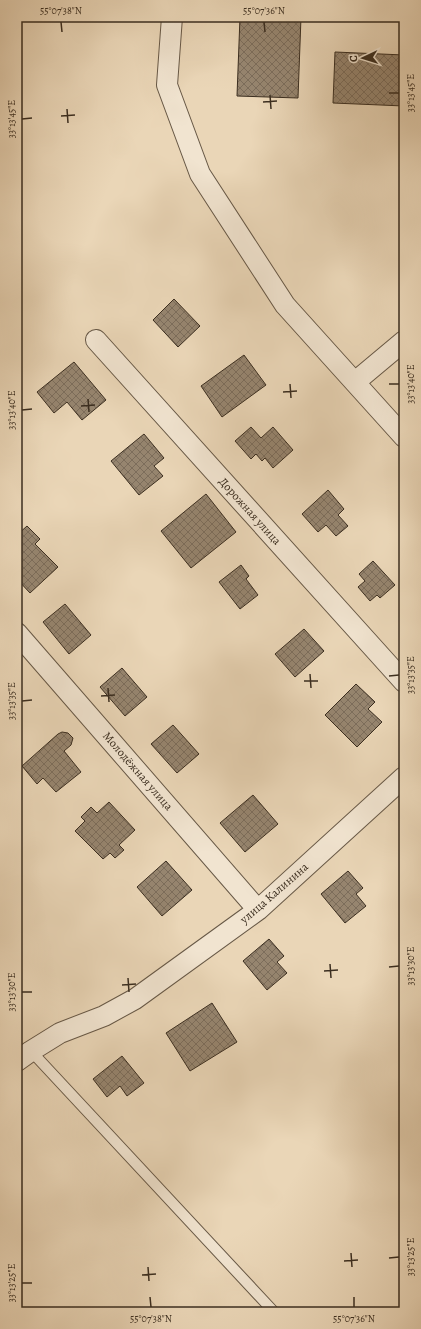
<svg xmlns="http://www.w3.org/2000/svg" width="421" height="1329" viewBox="0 0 421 1329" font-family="Alegreya,serif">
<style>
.building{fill:url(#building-cross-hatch);stroke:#3b2e20}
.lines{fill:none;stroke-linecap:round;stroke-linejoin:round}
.service-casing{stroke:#675846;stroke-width:12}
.minor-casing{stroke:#675846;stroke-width:22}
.service{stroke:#f1e4d0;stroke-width:10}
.minor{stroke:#f1e4d0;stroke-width:20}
.ticks{fill:none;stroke:#3b2e20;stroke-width:1.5}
.labels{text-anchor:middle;stroke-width:3;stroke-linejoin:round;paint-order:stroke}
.street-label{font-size:12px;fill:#3b2e20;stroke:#f1e4d0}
.neatline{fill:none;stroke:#3b2e20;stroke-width:1.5}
.ticks-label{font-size:10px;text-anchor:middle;fill:#3b2e20}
</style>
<defs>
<pattern id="building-cross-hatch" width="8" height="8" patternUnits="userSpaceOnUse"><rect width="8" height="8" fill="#96856f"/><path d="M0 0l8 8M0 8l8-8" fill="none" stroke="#7c6d5b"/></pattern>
</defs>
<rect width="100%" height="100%" fill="#ead6b7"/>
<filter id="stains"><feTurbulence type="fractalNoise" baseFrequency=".005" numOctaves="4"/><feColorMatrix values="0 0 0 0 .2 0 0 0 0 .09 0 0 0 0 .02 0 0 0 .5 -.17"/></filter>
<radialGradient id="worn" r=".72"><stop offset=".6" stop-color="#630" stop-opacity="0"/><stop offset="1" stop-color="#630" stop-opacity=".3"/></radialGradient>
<path class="building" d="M240,17H305H301L298,98L237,96Z
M335,52L404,55V106L333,103Z
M174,299L200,326L178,347L153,320Z
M244,355L266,385L222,417L201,386Z
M74,362L106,400L82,420L67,402L54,413L37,392Z
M251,427L261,438L273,427L293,450L273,468L265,458L262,461L256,454L251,459L235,441Z
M144,434L164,458L154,466L163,476L139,495L111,461Z
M328,490L344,509L338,515L348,526L336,536L326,525L318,532L302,514Z
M206,494L236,532L191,568L161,531Z
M27,526L40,539L35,544L58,567L30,593L17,579V535Z
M373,561L395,585L380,598L377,595L370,601L358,587L365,581L359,574Z
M241,565L249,576L246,579L258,595L240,609L219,582Z
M65,604L91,635L69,654L43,622Z
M304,629L324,651L295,677L275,654Z
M122,668L147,697L125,716L100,687Z
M356,684L375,702L368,709L382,722L357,747L325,715Z
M173,725L199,754L177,773L151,744Z
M62,732L68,733L73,738L71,745L64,751L81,772L56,792L43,778L37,784L22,766L58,734Z
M253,795L278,824L245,852L220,823Z
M109,802L135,830L119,845L124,850L115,858L110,853L103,859L75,831L85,821L81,817L91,807L97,813Z
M166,861L192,890L162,916L137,887Z
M348,871L363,888L356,894L366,906L345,923L321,894Z
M269,939L284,956L277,962L287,973L267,990L243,961Z
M212,1003L237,1042L190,1071L166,1033Z
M122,1056L144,1083L127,1096L120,1086L107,1097L93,1079Z"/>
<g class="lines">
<g class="service-casing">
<path id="service" d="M31,1051L274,1312"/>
</g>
<g class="minor-casing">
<path id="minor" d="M172,17L167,85L200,174L285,305L404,437
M96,340L404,682
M355,382L404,341
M17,633L258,910
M17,1061L31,1051L60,1033L104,1016L135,999L258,910L404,777"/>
</g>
<use href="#service" class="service"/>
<use href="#minor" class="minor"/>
</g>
<path class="ticks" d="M61,22L62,32M264,22L265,32M389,93H399M270,95L271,109M263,102L277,101M67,109L68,123M61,116L75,115M22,119L32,118M290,384L291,398M389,384H399M283,392L297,391M88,399L89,412M81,406L95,405M22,410L32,409M310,674L311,688M389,676L399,675M304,681H318M108,688L109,702M101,696L115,695M22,701L32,700M330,964L331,978M389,967L399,966M324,971L338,970M128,978L129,992M122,985L136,984M22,992H32M351,1253L352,1267M389,1258L399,1257M344,1261L358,1260M148,1267L149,1281M142,1275L156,1274M22,1283H32M150,1297L151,1307M354,1297V1307"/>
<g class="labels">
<g class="street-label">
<text transform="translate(250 511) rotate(48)" y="4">Дорожная улица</text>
<text transform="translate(138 771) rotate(49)" y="4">Молодёжная улица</text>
<text transform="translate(274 893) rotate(-41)" y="4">улица Калинина</text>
</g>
</g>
<rect width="421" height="1329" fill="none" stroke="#ead6b7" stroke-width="44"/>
<g transform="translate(363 58) rotate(266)" stroke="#f1e4d0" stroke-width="3" paint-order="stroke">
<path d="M0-3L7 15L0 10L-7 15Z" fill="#3b2e20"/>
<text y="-6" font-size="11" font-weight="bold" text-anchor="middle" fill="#3b2e20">С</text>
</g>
<rect x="22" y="22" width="377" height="1285" class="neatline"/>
<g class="ticks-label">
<text x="61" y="14">55°07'38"N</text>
<text x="264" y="14">55°07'36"N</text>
<text transform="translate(410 93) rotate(-90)" y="4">33°13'45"E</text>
<text transform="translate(11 119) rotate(-90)" y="4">33°13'45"E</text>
<text transform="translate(410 384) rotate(-90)" y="4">33°13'40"E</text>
<text transform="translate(11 410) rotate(-90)" y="4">33°13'40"E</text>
<text transform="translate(410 675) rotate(-90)" y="4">33°13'35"E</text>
<text transform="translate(11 701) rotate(-90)" y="4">33°13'35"E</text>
<text transform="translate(410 966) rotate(-90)" y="4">33°13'30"E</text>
<text transform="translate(11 992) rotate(-90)" y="4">33°13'30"E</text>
<text transform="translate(410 1257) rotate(-90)" y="4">33°13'25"E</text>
<text transform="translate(11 1283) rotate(-90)" y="4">33°13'25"E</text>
<text x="151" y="1322">55°07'38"N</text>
<text x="354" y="1322">55°07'36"N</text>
</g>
<rect width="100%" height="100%" filter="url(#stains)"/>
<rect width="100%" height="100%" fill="url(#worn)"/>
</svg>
